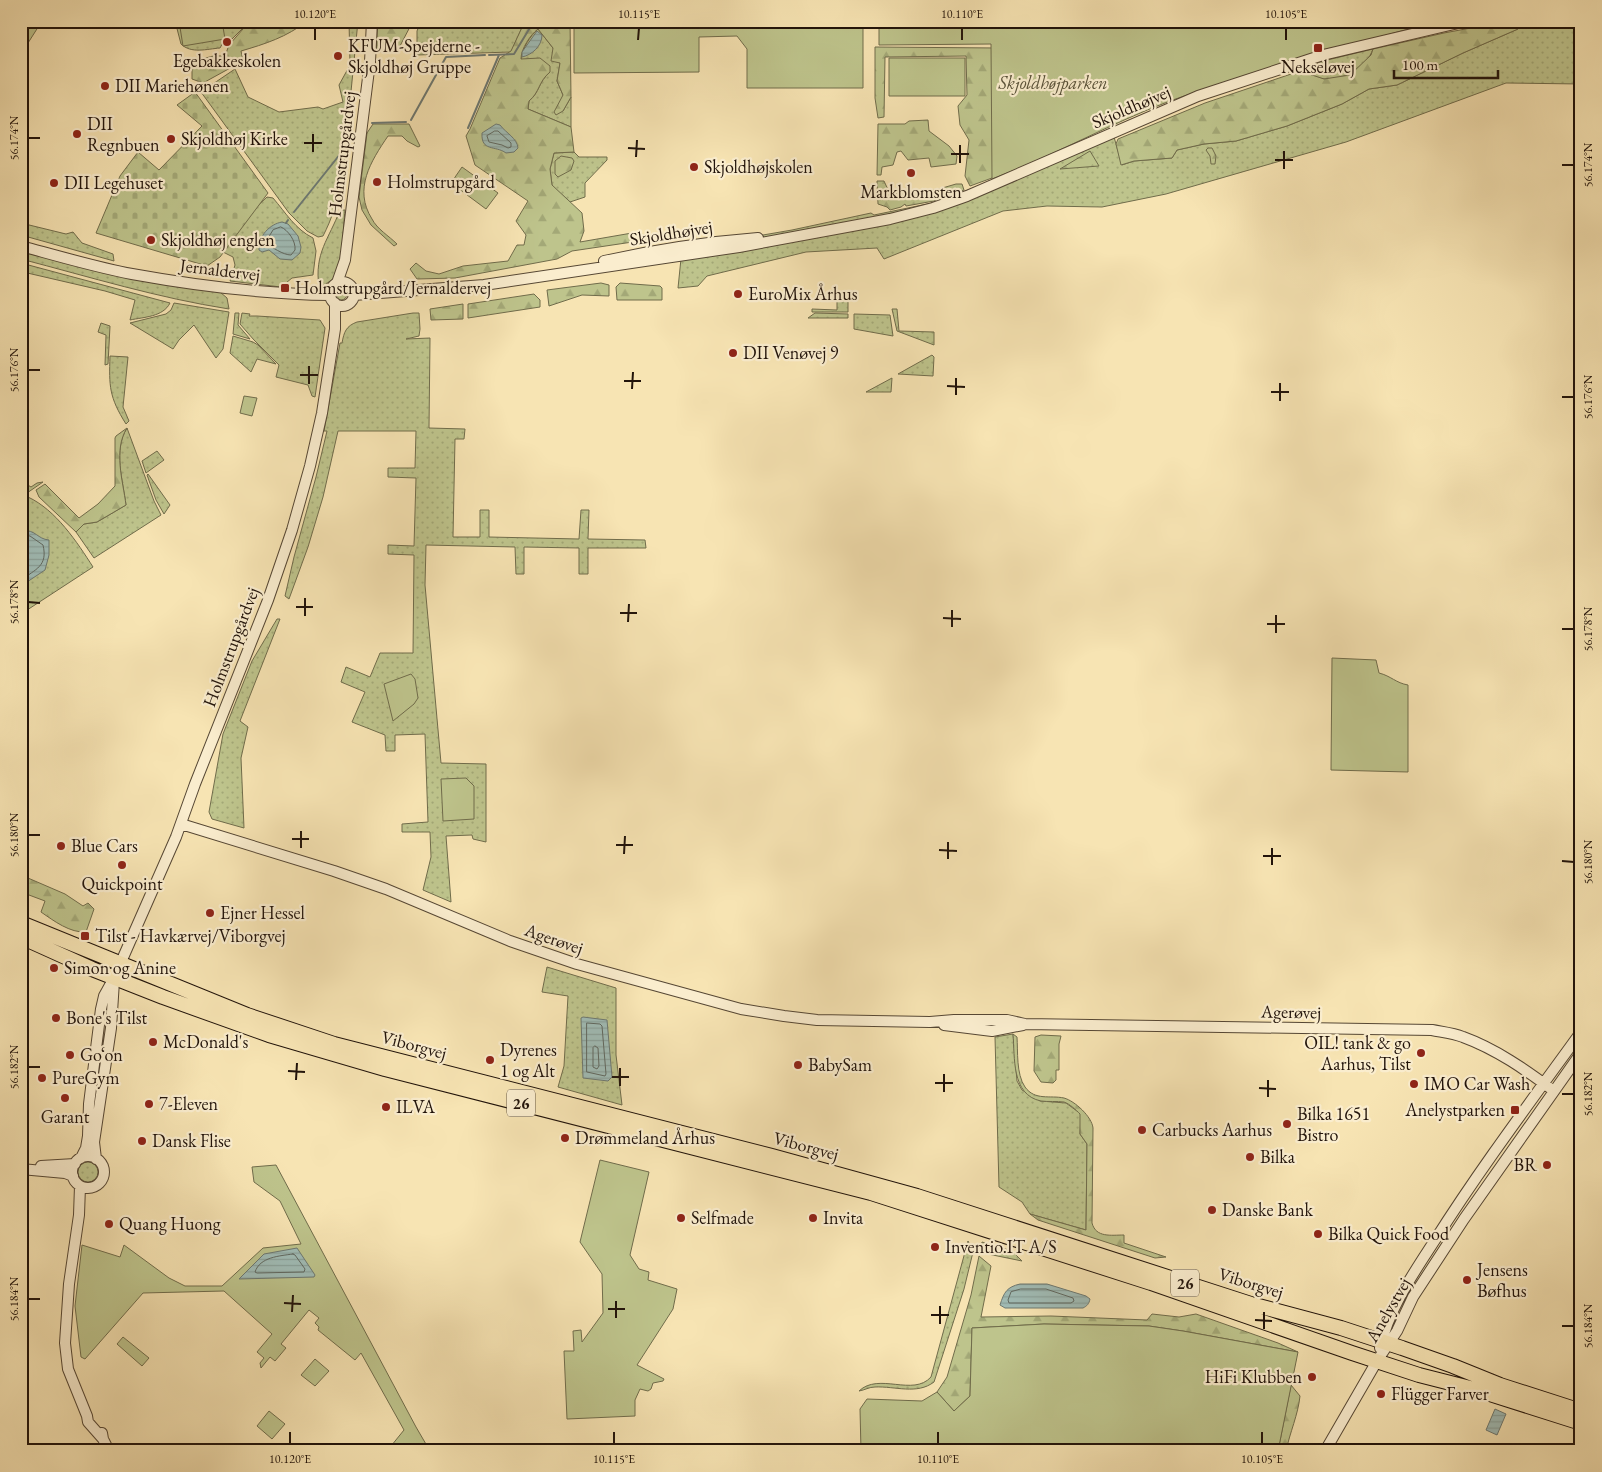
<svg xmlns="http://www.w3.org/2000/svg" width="1602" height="1472" viewBox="0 0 1602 1472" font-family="'EB Garamond',serif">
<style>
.grass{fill:url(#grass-dots);stroke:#706c4b}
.forest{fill:url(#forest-firs);stroke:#706c4b}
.cemetery{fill:url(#cemetery-stones);stroke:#706c4b}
.park{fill:#bec48c;stroke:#706c4b}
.water{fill:url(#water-rules);stroke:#6d7871}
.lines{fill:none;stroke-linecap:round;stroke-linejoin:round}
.shore{stroke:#606860;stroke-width:1}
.stream{stroke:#6d7871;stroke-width:2}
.minor-casing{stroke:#564734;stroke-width:12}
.major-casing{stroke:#21130a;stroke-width:16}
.minor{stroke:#faedce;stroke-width:10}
.major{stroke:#f7e4b3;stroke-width:14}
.ticks{fill:none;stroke:#21130a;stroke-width:2}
.poi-dot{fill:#8f2418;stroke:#faedce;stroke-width:2}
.labels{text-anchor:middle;stroke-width:4.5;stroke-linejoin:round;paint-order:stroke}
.shield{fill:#faedce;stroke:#625445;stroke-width:1}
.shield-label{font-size:16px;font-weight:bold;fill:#21130a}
.poi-label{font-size:18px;fill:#21130a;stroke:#faedce;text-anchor:start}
.park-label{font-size:18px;font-style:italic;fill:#585138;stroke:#faedce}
.street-label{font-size:18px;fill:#21130a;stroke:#faedce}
.neatline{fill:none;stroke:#21130a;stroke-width:2}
.ticks-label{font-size:12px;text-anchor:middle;fill:#21130a}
</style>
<defs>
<pattern id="grass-dots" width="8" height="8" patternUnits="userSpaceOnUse" patternTransform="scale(1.25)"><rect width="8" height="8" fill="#bec48c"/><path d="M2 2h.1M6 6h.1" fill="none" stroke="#a3a877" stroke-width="1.8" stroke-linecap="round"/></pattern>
<pattern id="forest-firs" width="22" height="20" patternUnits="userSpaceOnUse" patternTransform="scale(1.25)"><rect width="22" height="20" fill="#bec48c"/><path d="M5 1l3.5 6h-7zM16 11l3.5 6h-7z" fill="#a3a877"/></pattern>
<pattern id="cemetery-stones" width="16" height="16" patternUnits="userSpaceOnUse" patternTransform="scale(1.25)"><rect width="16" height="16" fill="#bec48c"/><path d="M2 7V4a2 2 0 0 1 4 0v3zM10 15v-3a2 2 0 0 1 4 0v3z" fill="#a3a877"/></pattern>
<pattern id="water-rules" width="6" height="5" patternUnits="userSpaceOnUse" patternTransform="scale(1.25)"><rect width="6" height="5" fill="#a0bcb6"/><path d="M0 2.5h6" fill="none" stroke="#8aa19b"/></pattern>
</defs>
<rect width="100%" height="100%" fill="#f7e4b3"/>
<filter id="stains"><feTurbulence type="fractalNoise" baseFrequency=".004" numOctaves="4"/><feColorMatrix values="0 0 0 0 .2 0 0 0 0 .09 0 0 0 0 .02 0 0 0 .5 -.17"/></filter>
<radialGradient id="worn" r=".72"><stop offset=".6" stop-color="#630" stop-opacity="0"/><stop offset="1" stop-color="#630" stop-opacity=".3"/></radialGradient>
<path class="grass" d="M175,21H250L232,39H225L220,48C207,49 191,54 181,44Z
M349,21H358L342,182C337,201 332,219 323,236L318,237L307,231L289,213L201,92L235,69L248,97L279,112L318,107L323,109L343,102L339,85L350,65Z
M421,21H525L511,52L417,55V31Z
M1510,21H1581V84L1506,83L1346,142L1166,194L1102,207L1047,206L1003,211L884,259L877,248L806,252L707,276L698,286L678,288L682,249L792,230L871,213L874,215L932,203L1114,137L1122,165L1134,161L1172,158L1177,150L1204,144L1236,141L1287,126L1342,104L1369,89L1397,85L1463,53L1518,29L1516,25L1492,24Z
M538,29L553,48L560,63L557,81L563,95V111L571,97V127L528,109L529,101C540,92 538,82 550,72L521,59C522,49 530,36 538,29Z
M1373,49C1367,67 1342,81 1324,79C1316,78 1308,73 1300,71L1323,61Z
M574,152L579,157H607V160L585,183V197L570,202L552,186L550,169L554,153Z
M267,197L273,198C286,213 295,229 313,238L316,251L313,275L292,278L281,287L230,281L235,265L233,257L223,252L242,221Z
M340,210H345C343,228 343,262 335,276C331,282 325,284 319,287C314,253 329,239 340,210Z
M21,223L66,234L73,232L82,243L113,254L114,261L21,235Z
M21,250L220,292L227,298L229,309C158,298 90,277 21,259Z
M21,263L170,303C163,317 144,317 130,320L135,300L105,291L23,272L21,271Z
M335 294a6 6 0 1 1 12 0a6 6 0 1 1-12 0Z
M837,293L848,294V312H812V309L837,310Z
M174,303L229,312L223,349L216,358L194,325L179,340L173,349L130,323L166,314L171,310Z
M892,309H897L899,331L934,332V345L897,331Z
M235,313H239L238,325L250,339L233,334Z
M242,313L250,314L249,316H257L320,320L325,328L315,397L312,396L308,385L276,377L279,365L254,340L240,324Z
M413,313H419L420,329L419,336L406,339L430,338L429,428L465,429L464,439H455L453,537H480V510H489V537L579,539L581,510H589L588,539L645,540L646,548H588V574H579V548L524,547V574H516L515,547L426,545L425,585L441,763L486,764V842L473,839L472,835L446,836L451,902L423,890L431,857L430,832H402V824L428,822L425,734L395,735V751H386L385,735L352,722L365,692L341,682L346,667L370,677L380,653H413L414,555L388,554V545L414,546L416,478L388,477V468H415L416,431H338L323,497L308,547L289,599L285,596L294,557L316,477L327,431H324L340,343H342C344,332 346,326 357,322Z
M815,313L848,314V318H808Z
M854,314L890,315L893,336L854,329Z
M101,323L110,326L108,364L105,365L106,335L98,332Z
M233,336L253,342L258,345L276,364L257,359L251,372L230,353Z
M932,355L934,357L933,376L898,374Z
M110,356L128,357L123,407L129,421L126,424C109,397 109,386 110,356Z
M892,378L891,392H866Z
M127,428L154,501L161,515L94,558L76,532L84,524L97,522L126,505C123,481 113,450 127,428Z
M157,451L164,460L146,473L142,461Z
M148,474L170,505L164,514L156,500L147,475Z
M23,482L31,487L37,483L43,482L27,493L21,494V483Z
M28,497C56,510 77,542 93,567L21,614V502Z
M277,619H280L240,721L248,727L241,758L244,828L212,819L209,812L223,734L252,661Z
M547,967L616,988V1055L622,1105L558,1087L564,1066L568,996L542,992Z
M1013,1034L1017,1081L1022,1090L1040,1101L1066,1103L1081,1114L1080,1134L1087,1144L1086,1230L1030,1214L1022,1202L999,1187L995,1037Z
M78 1172a10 10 0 1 1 20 0a10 10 0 1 1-20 0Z
M968,1241L973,1252L964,1289L934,1382C917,1395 895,1386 875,1387C869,1387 865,1390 859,1391C879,1372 913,1397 931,1377Z
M982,1242L1012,1251L1022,1261L983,1253L981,1248Z"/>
<path class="forest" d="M250,21H307C287,37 265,44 241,51L243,61L203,83L192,79V62L213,56H225L229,45Z
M378,21H413L400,46L376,53Z
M525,21H570L571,97L563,111L556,115L554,112L563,95L557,81L560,63L551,61L553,48L538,29C530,35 521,49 521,59L540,58L550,66V72C538,82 540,92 529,101L528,109L571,127L574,152L554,153L550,169L552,185L582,213L584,231L580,242L632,233L647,235L646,240L572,251L557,259L455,278L417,279L410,269L416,263L426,271L439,274L463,266L508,261L517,245H524L526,235L516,221L528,201L475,165L466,136L470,129L500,58L511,51Z
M1492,24L1517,25L1518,29L1463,53L1397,85L1369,89L1342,104L1287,126L1236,141L1204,144L1177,150L1172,158L1134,161L1121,165L1116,144L1118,139L1205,103L1300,71L1324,79L1350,75L1371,55L1373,49L1444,33Z
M875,47L998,48L996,171L992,178L970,186L965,176L969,140L960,125L958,106L967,95L966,56L885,57L884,117L878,118L875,98Z
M928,120L929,131L949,146L957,156L956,164L931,167L929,158L908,160L901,151L897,152L893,165L882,167L881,175H877L878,124H905L909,121Z
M373,124H409L420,146L418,147L407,141L402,136H388C371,161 353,189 372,219C377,229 389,236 397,244L394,246L371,225L362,210L359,197L367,133Z
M1208,148H1212L1216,156L1215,164H1211L1210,156L1206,150Z
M1090,151L1099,166L1060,169Z
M561,156L572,158L574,161L571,170L558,177L555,174V161Z
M877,181H884L890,194L939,189L956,184H962L964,190L934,201L906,206L905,204L901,207L890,210L887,207L878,204Z
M601,283L609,285V296L582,295L549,306L547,290Z
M620,283L660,286L662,288V300H617L616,287Z
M534,294L540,300V307L468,318V304Z
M463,304V319L431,320L430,309Z
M127,428C113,450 123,481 126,505L97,522L84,524L76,532L39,497L36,490L45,484L79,518L98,504L115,486V438L116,436Z
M21,875L65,894L83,906L88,903L94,909L86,932C70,933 54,921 41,912L45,901L21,892Z
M1013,1034L1017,1037C1018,1051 1016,1074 1025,1087C1035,1101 1050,1095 1064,1098C1075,1101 1092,1117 1093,1128L1092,1223C1096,1238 1111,1235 1124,1235V1243L1166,1257L1155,1258L1038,1220L1030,1214L1086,1230L1087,1144L1080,1134V1114C1076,1110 1070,1104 1064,1102C1057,1101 1048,1102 1041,1101C1011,1095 1015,1057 1013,1034Z
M1041,1035L1061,1036L1059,1044V1070H1056V1080L1053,1083L1041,1082L1034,1071L1035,1037Z
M979,1256L991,1266L981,1317L1051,1316L1147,1320L1152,1314L1179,1317L1196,1314L1278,1343L1298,1352L1183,1331L1149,1326L1044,1324L972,1328L970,1396L954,1411L937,1392L947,1377L971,1295Z
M1291,1385L1300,1396C1298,1415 1290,1432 1286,1451H1278Z"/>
<path class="cemetery" d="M195,92L268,193L220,257L207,266L96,233L120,176L138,152L159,170L202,126L177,105Z"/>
<path class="park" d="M21,21H42L21,54Z
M179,21H222L225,39L183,46Z
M574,21H863V88H747V49L737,36L699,37V72L574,73Z
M879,21H1439C1348,45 1258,69 1170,101C1109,124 1053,156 992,179L991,44L879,45Z
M889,58H965V96H889Z
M462,167L498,193L486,209L451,183Z
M244,396L257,398L252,416L240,413Z
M1332,658L1376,660L1379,673C1391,676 1396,683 1408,685V772L1331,770Z
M411,674L415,679L418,698L414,704L393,721L384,684Z
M466,778L474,786V819L443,821L441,779Z
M600,1160L649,1172L630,1255L639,1269L649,1272L648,1280L677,1289L673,1309L637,1365L664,1379L663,1381L653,1383L651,1389L648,1391L640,1389L635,1400V1416L567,1419L564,1351H574L573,1331L581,1330L582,1342L603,1313L602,1274L580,1242Z
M276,1165L416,1427L430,1451H387L404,1430L361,1353L355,1360L318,1330L319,1327L315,1323L319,1318L309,1310L281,1344L286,1348L275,1361L270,1357L261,1368L260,1363L264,1358L257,1352L272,1334L224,1291L143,1293L85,1359L81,1357L75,1306L82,1245L120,1257L124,1245L169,1278L185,1286H222L263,1248L301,1244L280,1201L254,1182L252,1167Z
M1044,1324L1149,1326L1183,1331L1298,1352L1278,1451H861L860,1409L867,1399L922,1401L937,1392L954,1411L970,1396L972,1328Z
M123,1337L149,1358L142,1366L117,1344Z
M315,1359L329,1371L315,1386L301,1375Z
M269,1411L285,1424L272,1439L257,1426Z"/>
<path class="water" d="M537,31L542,35C542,46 532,55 522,57V52Z
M496,124L500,125C506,133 517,138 518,148L514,152L506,153C495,145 481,152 482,133Z
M282,222L288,224L298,236L301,247L300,253L292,260L280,259L269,250L262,252L259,250C258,236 270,224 282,222Z
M21,530C37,530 37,539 49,540V555L45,570L21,586Z
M583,1017L607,1020L612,1077L608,1081L583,1078L581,1018Z
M297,1248L315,1275L314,1277L239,1279L264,1254Z
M1020,1284H1047L1086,1296L1090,1299C1089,1304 1087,1306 1083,1308H1005L1000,1305C1004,1292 1007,1287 1020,1284Z
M1495,1409L1506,1414L1497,1435L1486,1430Z"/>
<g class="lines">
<path class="shore" d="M495,131H498L511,143V147L508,148L502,145L489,142L487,136Z
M281,227C288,230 296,241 295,250L291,255C283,255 272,247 265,243L273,230Z
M21,535L30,536L43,545C48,566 36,569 21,580
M587,1023L600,1024L602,1026L606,1074L605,1076L587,1072Z
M595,1046L598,1048L599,1066L597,1069L593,1067V1048Z
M293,1254L295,1255L305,1269L304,1272L257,1273L255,1272C260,1257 279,1256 293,1254Z
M1021,1289H1046L1073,1298L1074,1301L1071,1303H1009L1008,1300L1011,1292Z"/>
<path class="stream" d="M489,55L514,54L534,21
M411,120L446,57L485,55
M372,123L406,122
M468,128L499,55
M294,212L345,148
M286,223L288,220"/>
<g class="minor-casing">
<path id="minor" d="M21,246C58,256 95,267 132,274C198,286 264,294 330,295
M604,261C654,250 706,242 758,238
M330 294a12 12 0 1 1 24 0a12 12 0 1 1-24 0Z
M337,283L345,260L370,62L372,21
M354,295L484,285L739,247L890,219L933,208L967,196L1198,96L1323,55L1467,21
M181,824L334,871L386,889L510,941L577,964L741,1009L784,1016L817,1020L930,1022L954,1020H1007L1025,1024L1432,1030C1442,1032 1453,1033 1463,1037C1496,1049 1526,1070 1554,1091
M944,1025L992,1031L1023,1025
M72 1172a16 16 0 1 1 32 0a16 16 0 1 1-32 0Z
M81,1158L86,1148L88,1136L89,1104L101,1009L104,996L114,978L176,837L195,784L268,600L292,530L310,466L322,413L335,329V303
M96,1159L94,1142L111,1028L114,981
M41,1166L75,1164
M21,1169L65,1173L73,1176
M80,1186L79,1215L69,1284L65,1343L68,1369L87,1416L88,1422L103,1439
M1380,1348C1389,1308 1413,1274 1435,1240C1480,1169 1531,1101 1581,1032
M102,1433L103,1439L109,1451
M1325,1451L1377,1361L1397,1331L1413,1297L1464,1219L1581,1053"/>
</g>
<g class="major-casing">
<path id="major" d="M21,923L247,1015L334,1044L772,1156L917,1196L1251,1304L1341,1328L1402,1348L1453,1366L1500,1385L1581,1411
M21,937L92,969L163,997L269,1035L385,1069L871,1193L1151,1283L1352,1353L1419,1375L1474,1389L1581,1423"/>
</g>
<use href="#minor" class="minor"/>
<use href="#major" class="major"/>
</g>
<path class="ticks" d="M315,40V28M638,40L639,28M962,40V28M1286,40V28M28,138H40M304,143H322M628,148L645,149M313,152V134M951,154H969M636,157L637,140M1275,160H1293M960,163V145M1562,165H1574M1284,169V151M28,370H40M300,375H318M624,381H641M309,384V366M947,386L965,387M632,389L633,372M1271,392H1289M956,395V378M1562,397H1574M1280,401V383M28,602L40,603M296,607H313M620,613H637M305,616V598M943,618L961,619M628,622L629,604M1267,624H1285M952,627V610M1562,629H1574M1276,633V615M28,835H40M292,839H309M616,845H633M301,848V831M939,850L957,851M624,854L625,836M1263,856H1281M948,859V842M1562,861L1574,862M1272,865V848M28,1067H40M288,1071L305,1072M612,1077H629M296,1080L297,1063M935,1083H953M620,1086V1068M1259,1088L1276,1089M944,1092V1074M1562,1094H1574M1268,1097V1080M28,1299H40M284,1303L301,1304M608,1309H625M292,1312L293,1295M931,1315H949M616,1318V1301M1255,1320L1272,1321M940,1324V1306M1562,1326H1574M1264,1329V1312M290,1444V1432M614,1444V1432M938,1444V1432M1262,1444V1432"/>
<g class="poi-dot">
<circle cx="227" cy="42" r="5"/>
<rect x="1313" y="43" width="10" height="10" rx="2.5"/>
<circle cx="338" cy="56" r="5"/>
<circle cx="105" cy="86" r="5"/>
<circle cx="77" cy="134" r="5"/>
<circle cx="171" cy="139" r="5"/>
<circle cx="694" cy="167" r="5"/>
<circle cx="911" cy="173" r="5"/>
<circle cx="377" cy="182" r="5"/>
<circle cx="54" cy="183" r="5"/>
<circle cx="151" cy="240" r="5"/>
<rect x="280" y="283" width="10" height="10" rx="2.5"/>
<circle cx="738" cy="294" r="5"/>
<circle cx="733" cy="353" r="5"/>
<circle cx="61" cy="846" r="5"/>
<circle cx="122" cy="865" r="5"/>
<circle cx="210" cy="913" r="5"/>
<rect x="80" y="931" width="10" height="10" rx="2.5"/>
<circle cx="54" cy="968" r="5"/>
<circle cx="56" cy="1018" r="5"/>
<circle cx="153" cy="1042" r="5"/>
<circle cx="1421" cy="1053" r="5"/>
<circle cx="70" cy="1055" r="5"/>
<circle cx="490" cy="1060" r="5"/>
<circle cx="798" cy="1065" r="5"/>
<circle cx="42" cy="1078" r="5"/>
<circle cx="1414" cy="1084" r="5"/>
<circle cx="65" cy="1098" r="5"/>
<circle cx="149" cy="1104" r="5"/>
<circle cx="386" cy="1107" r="5"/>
<rect x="1510" y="1105" width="10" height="10" rx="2.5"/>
<circle cx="1287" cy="1124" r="5"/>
<circle cx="1142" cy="1130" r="5"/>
<circle cx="565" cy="1138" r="5"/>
<circle cx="142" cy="1141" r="5"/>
<circle cx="1250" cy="1157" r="5"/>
<circle cx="1547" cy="1165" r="5"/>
<circle cx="1212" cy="1210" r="5"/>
<circle cx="681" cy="1218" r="5"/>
<circle cx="813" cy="1218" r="5"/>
<circle cx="109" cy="1224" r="5"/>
<circle cx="1318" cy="1234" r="5"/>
<circle cx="935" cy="1247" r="5"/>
<circle cx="1467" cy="1280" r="5"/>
<circle cx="1312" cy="1377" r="5"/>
<circle cx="1381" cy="1394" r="5"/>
</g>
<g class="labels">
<g class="shield">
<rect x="507" y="1089.5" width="28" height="27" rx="4"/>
<rect x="1171" y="1269.5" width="28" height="27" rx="4"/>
</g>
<g class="shield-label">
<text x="521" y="1109">26</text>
<text x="1185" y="1289">26</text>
</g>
<g class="poi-label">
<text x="348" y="52">KFUM-Spejderne -<tspan x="348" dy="21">Skjoldhøj Gruppe</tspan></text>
<text x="227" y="67" text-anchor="middle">Egebakkeskolen</text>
<text x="1318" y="73" text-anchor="middle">Nekseløvej</text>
<text x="115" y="92">DII Mariehønen</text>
<text x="87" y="130">DII<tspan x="87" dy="21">Regnbuen</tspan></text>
<text x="181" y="145">Skjoldhøj Kirke</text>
<text x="704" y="173">Skjoldhøjskolen</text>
<text x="387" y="188">Holmstrupgård</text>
<text x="64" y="189">DII Legehuset</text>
<text x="911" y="198" text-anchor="middle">Markblomsten</text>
<text x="161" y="246">Skjoldhøj englen</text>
<text x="295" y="294">Holmstrupgård/Jernaldervej</text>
<text x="748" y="300">EuroMix Århus</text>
<text x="743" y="359">DII Venøvej 9</text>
<text x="71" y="852">Blue Cars</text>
<text x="122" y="890" text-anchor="middle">Quickpoint</text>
<text x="220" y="919">Ejner Hessel</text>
<text x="95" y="942">Tilst - Havkærvej/Viborgvej</text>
<text x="64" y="974">Simon og Anine</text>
<text x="66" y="1024">Bone's Tilst</text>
<text x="163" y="1048">McDonald's</text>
<text x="1411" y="1049" text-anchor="end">OIL! tank &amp; go<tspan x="1411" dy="21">Aarhus, Tilst</tspan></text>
<text x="500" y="1056">Dyrenes<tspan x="500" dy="21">1 og Alt</tspan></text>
<text x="80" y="1061">Go‘on</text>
<text x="808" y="1071">BabySam</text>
<text x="52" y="1084">PureGym</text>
<text x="1424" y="1090">IMO Car Wash</text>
<text x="159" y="1110">7-Eleven</text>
<text x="396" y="1113">ILVA</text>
<text x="1505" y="1116" text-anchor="end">Anelystparken</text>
<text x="1297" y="1120">Bilka 1651<tspan x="1297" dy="21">Bistro</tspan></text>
<text x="65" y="1123" text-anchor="middle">Garant</text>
<text x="1152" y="1136">Carbucks Aarhus</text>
<text x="575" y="1144">Drømmeland Århus</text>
<text x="152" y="1147">Dansk Flise</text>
<text x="1260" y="1163">Bilka</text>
<text x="1537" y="1171" text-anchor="end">BR</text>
<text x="1222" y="1216">Danske Bank</text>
<text x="691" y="1224">Selfmade</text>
<text x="823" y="1224">Invita</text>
<text x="119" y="1230">Quang Huong</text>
<text x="1328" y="1240">Bilka Quick Food</text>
<text x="945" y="1253">Inventio.IT A/S</text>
<text x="1477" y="1276">Jensens<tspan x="1477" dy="21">Bøfhus</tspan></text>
<text x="1302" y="1383" text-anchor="end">HiFi Klubben</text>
<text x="1391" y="1400">Flügger Farver</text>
</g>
<g class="park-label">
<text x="1053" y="89">Skjoldhøjparken</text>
</g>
<g class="street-label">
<text transform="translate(1131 107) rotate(-23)" y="6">Skjoldhøjvej</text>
<text transform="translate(342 154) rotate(-83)" y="6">Holmstrupgårdvej</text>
<text transform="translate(671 233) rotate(-9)" y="6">Skjoldhøjvej</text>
<text transform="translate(220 270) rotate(7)" y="6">Jernaldervej</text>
<text transform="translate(231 647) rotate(-69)" y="6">Holmstrupgårdvej</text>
<text transform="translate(554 939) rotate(19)" y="6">Agerøvej</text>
<text transform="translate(1291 1012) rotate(1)" y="6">Agerøvej</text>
<text transform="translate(414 1045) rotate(15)" y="6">Viborgvej</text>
<text transform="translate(806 1146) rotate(15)" y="6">Viborgvej</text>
<text transform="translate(1251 1283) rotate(17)" y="6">Viborgvej</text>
<text transform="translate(1388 1310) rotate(-60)" y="6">Anelystvej</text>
</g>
</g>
<rect width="1602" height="1472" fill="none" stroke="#f7e4b3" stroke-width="55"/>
<path d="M1394 70v8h104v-8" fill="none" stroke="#21130a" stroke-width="2.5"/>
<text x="1402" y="70" font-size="15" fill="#21130a" stroke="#faedce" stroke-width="4" paint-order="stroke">100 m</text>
<rect x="28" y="28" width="1546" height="1416" class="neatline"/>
<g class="ticks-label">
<text x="315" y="18">10.120°E</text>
<text x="639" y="18">10.115°E</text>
<text x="962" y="18">10.110°E</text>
<text x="1286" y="18">10.105°E</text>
<text transform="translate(14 138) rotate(-90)" y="4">56.174°N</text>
<text transform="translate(1588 165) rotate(-90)" y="4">56.174°N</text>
<text transform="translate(14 370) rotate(-90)" y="4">56.176°N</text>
<text transform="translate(1588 397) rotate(-90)" y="4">56.176°N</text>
<text transform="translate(14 602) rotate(-90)" y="4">56.178°N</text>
<text transform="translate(1588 629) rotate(-90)" y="4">56.178°N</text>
<text transform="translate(14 835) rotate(-90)" y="4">56.180°N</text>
<text transform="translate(1588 862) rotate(-90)" y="4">56.180°N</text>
<text transform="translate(14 1067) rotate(-90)" y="4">56.182°N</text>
<text transform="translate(1588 1094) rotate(-90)" y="4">56.182°N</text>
<text transform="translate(14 1299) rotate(-90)" y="4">56.184°N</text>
<text transform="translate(1588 1326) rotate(-90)" y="4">56.184°N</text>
<text x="290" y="1463">10.120°E</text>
<text x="614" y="1463">10.115°E</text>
<text x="938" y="1463">10.110°E</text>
<text x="1262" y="1463">10.105°E</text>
</g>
<rect width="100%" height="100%" filter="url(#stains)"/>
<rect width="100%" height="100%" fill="url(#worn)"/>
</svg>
